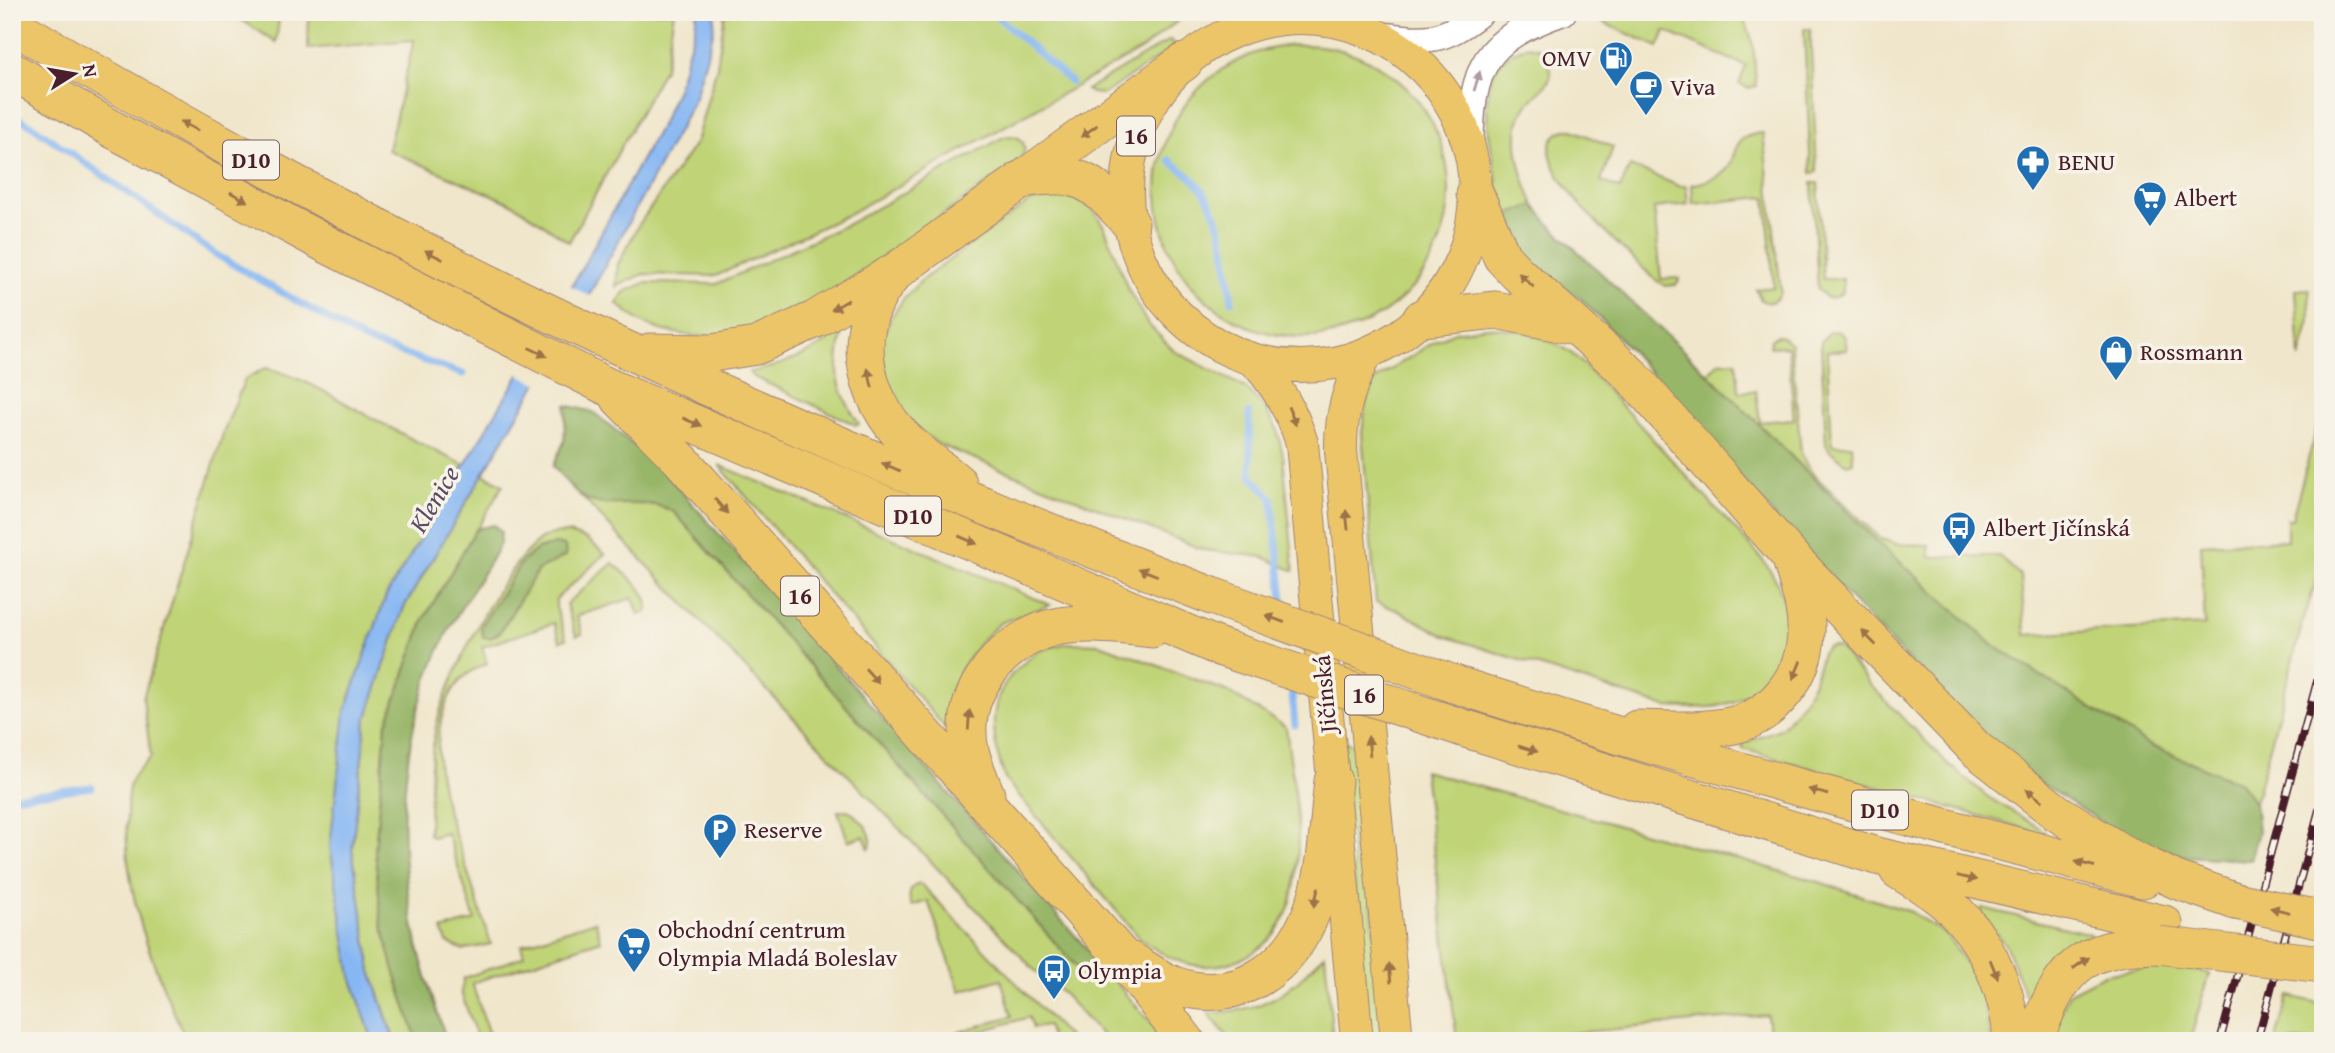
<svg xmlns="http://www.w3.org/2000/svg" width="2335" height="1053" viewBox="0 0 2335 1053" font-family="'Gentium Book Plus',serif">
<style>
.green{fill:#c0d477;stroke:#857a51;stroke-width:2}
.forest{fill:#98b668;stroke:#716a4a;stroke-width:2}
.water{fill:#87b7f3;stroke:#686b8f;stroke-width:2}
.pier{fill:#f0e6cb}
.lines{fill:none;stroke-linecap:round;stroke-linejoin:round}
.stream{stroke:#87b7f3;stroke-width:7}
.tertiary-casing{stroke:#9d827b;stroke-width:29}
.primary-casing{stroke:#9d827b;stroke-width:34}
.motorway-casing{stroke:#9d827b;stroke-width:39}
.tertiary{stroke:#fff;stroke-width:26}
.primary{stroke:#edc569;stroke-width:32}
.motorway{stroke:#edc569;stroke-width:37}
.rail-casing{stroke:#4a1f2b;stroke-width:8}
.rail{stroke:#f7f3e8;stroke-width:5;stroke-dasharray:16;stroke-linecap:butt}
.motorway-bridge-casing{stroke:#9d827b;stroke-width:39;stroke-linecap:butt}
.motorway-bridge{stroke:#edc569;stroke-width:37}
.oneway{fill:#ae9aa0}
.oneway2{fill:#9c724a}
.labels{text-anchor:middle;stroke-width:7;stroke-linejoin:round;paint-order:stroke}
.shield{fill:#f7f3e8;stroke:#7e5f64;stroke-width:2}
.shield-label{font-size:23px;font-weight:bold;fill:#4a1f2b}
.poi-label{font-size:24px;fill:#4a1f2b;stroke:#f7f3e8;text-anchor:start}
.street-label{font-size:24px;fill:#4a1f2b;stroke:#f7f3e8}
.water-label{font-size:26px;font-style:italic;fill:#5c4d67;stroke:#f7f3e8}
</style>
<rect width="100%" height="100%" fill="#f7f3e8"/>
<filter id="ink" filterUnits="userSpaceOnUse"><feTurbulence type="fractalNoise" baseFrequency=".0143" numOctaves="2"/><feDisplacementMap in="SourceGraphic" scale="14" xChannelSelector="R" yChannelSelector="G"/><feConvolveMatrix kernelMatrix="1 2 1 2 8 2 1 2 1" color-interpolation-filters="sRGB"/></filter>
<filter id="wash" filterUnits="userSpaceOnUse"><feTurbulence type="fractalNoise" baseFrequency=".00686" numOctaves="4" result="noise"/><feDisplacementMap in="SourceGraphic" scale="28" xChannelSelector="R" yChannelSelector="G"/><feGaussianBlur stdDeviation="1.57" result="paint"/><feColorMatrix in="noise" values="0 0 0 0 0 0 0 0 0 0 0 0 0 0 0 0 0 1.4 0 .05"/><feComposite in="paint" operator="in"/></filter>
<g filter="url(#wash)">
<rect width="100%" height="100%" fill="#f0e6cb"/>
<path class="green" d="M229,12H280L276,42Z
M309,12H674L665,67L569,242L515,205L388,150L414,40L308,49Z
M725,12H1189L1142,49L845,216L716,276L643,274L616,287L618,264L638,226L696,142L717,66Z
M1598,12H1735C1757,28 1754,62 1756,86L1749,88L1739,84L1746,66L1665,31L1658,47L1599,21L1596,16Z
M1804,29H1810L1817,172L1811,173Z
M1170,40L1176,46L1104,94L1092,93L1086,90Z
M1157 191a146 146 0 1 1 292 0a146 146 0 1 1-292 0Z
M1528,46L1541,49C1569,86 1531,88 1520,118C1511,145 1523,180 1534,205L1501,217C1499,201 1497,184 1495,168C1487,124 1472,63 1528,46Z
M1565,130H1573L1613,147L1601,181L1620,189L1630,166L1679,186H1686L1688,204L1654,208L1661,279L1680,278L1676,285L1665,286L1656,280C1636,261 1507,151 1565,130Z
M1763,133L1781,292C1777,301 1769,305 1761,300L1756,289L1774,287L1766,197L1693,204L1692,185C1702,182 1714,180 1723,173C1741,158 1726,136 1763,133Z
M1011,136L1019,138C1028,147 1025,155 1016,163L820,301L733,336H692L660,330L639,321L617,304L624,292L645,283L717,284L848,224L1004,137Z
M1812,183H1818L1823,279H1843V292L1836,297L1827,298L1818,289Z
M1052,196L1073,198L1092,208L1105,228L1128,289L1147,323L1174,351L1246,388L1265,409L1277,429L1283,456L1294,571L1263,557L1204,550L940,445L920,431L903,413L881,367V341L890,319L904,298L922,280L1029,202Z
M2309,289L2310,320L2300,359L2296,290Z
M1486,327C1518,329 1544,334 1571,353C1587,365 1601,384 1615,399C1651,436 1685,475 1720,513C1740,535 1767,559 1779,587C1799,633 1784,676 1739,699C1718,710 1689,708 1666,707L1445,636L1397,610L1376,602L1362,433L1366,402L1375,380L1435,341L1455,332Z
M1838,331L1845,337L1847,350L1827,351L1832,445H1852L1853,462L1847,464L1829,450L1826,444L1821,342L1829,332Z
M838,333L842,336C833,374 838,391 859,424L856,425L752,376L749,372C782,366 811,355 838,333Z
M1776,336L1783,337L1791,344L1801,453L1806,464L1814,475L1881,539L1897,544L1929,545L1930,557L1999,556L2021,576L2025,635L2205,625L2201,544L2287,540V519H2292L2323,405V560L2303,621L2255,803L2240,783L2149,745L1993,645L1882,546L1708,374L1719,362L1736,361L1739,392L1756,391L1760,422L1794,419L1788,346L1770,347L1771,340Z
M266,368C298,376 326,392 354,408C391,428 427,448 465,465L386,596L345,712L351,976L373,1041H187C154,970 122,893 127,814C127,802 127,787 133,777C138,770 145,763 151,757L143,698L223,434L245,379Z
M719,465L1050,605L1000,623L980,642L959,672L945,728Z
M483,474L503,485L424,619L386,726L375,850L393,967L417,1041H395L371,971L352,849L366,720L404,607Z
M582,497C612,510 647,495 675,513L1081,972L1085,975L1098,966L1096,959L1166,1041H1107L1058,988L1045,981Z
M568,533L587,539L605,554L556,599V607L566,639L560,641L554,623L482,647L487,664C439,679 433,740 441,783C444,804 452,826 459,846C470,878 480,911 491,944L462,950L447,942L442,930L475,920L447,833L432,837L429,834C430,797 429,758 437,722C447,681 508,553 547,536C554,533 561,534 568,533Z
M613,563C626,575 653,593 647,612L639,615L633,598L577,616L582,634L576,636L566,604Z
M1067,643L1100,644L1226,691L1286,727C1294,799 1326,930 1235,961C1198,974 1171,961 1141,940L1005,779C991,737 984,695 1023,664C1028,659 1034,653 1040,651C1049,647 1058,646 1067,643Z
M1833,646L1840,648L1871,686L1947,763L1988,797L2045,831L2044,834L1743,749L1742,744L1782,728L1804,700L1813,684L1822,653L1827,647Z
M1342,741L1357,746L1384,1041H1369Z
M1424,771L1819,882L1911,912L1948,936L1981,989L1991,1041H1770L1767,1015L1486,1041H1457Z
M848,810C860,819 875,832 870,848L869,849L864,836L848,841L838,811Z
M920,884L924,887L1072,1041H1052L1047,1025L1033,1028L1029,1017L961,1037L959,1032L1012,1016L1001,979L960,991L928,901L911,906C908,897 909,886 920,884Z
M1982,908L2091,934L2090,941C2060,948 2041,969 2028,996L2025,995L2006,946L1980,912Z
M595,921L601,940L472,983L491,1041H478L461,992L464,978L524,956L521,945Z
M1325,954L1333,1041H1231L1208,1013C1267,1011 1285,995 1325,954Z
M2166,965L2209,973L2190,1041H2048L2069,993L2104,975Z
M2289,996L2323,1004V1041H2275Z"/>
<path class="forest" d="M1534,205L1553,228L1708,374L1882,546L1993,645L2149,745L2240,783L2255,803L2258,832L2250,860L2183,856L2128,839L1997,755L1795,540L1627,346L1581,299L1558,283L1524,263L1501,217Z
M566,405L593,412L656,463L1096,959C1099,969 1095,974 1085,975L1081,972L675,513C646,494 609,513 584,498C572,491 562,476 553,466L564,442Z
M494,525L501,532L500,543C493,559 482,574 473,589C458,612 443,639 433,664C396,757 396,863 421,959C428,987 438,1014 447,1041H417L393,967L381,921L375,850L386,726L424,619L476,529Z
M555,544L565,546L566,556L538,570L500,632L491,638L483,637L481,628L483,623L521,563L537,549Z"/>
<path class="water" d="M697,12H715L713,33L695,97L680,127L587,299L404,607L366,720L352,849L371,971L394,1041H373L351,976L330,847L345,712L386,596L568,293L663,121L677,89L695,28Z"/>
<path class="pier" d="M569,285L592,297L541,385L516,373Z"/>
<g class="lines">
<path class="stream" d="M992,12L1071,82
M12,115L31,125L215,254L366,341L463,374
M1169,160C1177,167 1187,173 1195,181C1225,213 1226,260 1232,301
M1249,413L1251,476L1272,498L1284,609
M1291,683L1295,725
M12,797L92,787"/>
</g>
</g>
<g filter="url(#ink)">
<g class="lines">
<g class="tertiary-casing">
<path id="tertiary" d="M1332,12L1351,25
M1230,32L1246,12
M1377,35C1427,41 1440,44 1481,12
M1470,148C1472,66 1483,40 1563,12"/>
</g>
<g class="primary-casing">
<path id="primary" d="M1127 192a174 174 0 1 1 348 0a174 174 0 1 1-348 0Z
M1366,354C1349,385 1340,415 1341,451L1397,1041
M1254,360C1277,385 1292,411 1302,443L1357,1041"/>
</g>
<g class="motorway-casing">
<path id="motorway" d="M12,25C170,117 330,205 494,286C728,402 969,502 1212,596
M12,71L114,130L324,243L606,386L1219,647
M1022,179C1082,170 1091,180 1130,223
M1475,194L1502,257L1517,273L1630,374L1790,556L1976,749L2056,812L2123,854L2176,880L2236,901
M894,274C848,324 860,397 908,442C924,457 942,469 958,483
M1422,318L1496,310L1575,326
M650,352L712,353L756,346L816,319L898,270L1184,62
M620,399L681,460L991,809L1119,953L1186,1041
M1454,684C1681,758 1912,819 2143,879
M1463,728L1877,856L2164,924
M1637,729C1668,730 1703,732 1734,725C1775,715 1805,675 1806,633C1807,608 1798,583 1791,559
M986,795C978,775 968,754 968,733C966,689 999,649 1039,632C1070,619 1119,625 1152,629
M1898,870C1910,878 1924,885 1935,894C1981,927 2009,985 2012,1041
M1132,961C1145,969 1160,980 1174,985C1238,1008 1292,967 1313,908C1328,869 1328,822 1333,781
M2034,1041C2061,969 2078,946 2158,945"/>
</g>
<use href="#tertiary" class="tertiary"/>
<use href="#primary" class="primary"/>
<use href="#motorway" class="motorway"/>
<g class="rail-casing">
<path id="rail" d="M2220,1041L2323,659
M2257,1041L2323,795"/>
</g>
<use href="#rail" class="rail"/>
<g class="motorway-bridge-casing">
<path id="motorway-bridge" d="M1212,596L1454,684
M1219,647L1463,728
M2236,901L2323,920
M2158,945L2323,964"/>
</g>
<use href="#motorway-bridge" class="motorway-bridge"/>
</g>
<defs><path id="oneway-solid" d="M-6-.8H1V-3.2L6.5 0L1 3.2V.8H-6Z" transform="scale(1.75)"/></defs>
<use class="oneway" href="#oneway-solid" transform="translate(1477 81) rotate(-73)"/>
<g class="oneway2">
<use href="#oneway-solid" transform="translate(189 126) rotate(-151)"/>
<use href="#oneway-solid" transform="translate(1089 131) rotate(144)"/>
<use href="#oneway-solid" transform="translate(239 197) rotate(28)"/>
<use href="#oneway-solid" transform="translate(434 255) rotate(-153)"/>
<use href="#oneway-solid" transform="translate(1526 280) rotate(-137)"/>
<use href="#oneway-solid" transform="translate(840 305) rotate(149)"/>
<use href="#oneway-solid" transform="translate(538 352) rotate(26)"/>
<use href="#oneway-solid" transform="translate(870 378) rotate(-103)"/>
<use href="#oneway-solid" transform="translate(1292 416) rotate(67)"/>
<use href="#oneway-solid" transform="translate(692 422) rotate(23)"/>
<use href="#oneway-solid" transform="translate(891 467) rotate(-157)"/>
<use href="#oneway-solid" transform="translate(721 506) rotate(49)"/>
<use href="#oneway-solid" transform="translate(1347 520) rotate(-96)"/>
<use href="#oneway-solid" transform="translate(968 540) rotate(23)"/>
<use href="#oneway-solid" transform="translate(1148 572) rotate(-159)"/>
<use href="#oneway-solid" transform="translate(1275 619) rotate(-160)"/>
<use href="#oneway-solid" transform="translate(1869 638) rotate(-134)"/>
<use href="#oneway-solid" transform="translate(1797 670) rotate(113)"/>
<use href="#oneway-solid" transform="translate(872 676) rotate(48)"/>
<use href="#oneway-solid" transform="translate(969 720) rotate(-86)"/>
<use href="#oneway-solid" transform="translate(1369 746) rotate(-95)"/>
<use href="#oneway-solid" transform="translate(1528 749) rotate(17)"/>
<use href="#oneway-solid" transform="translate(1818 792) rotate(-164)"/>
<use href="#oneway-solid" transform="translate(2034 795) rotate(-142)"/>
<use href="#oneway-solid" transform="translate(2085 864) rotate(-166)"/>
<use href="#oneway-solid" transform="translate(1967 878) rotate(13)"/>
<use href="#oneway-solid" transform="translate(1316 897) rotate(104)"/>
<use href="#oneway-solid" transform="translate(2280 910) rotate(-167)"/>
<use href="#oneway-solid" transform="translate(2081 963) rotate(-35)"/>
<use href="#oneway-solid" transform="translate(1994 969) rotate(68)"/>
<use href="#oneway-solid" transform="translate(1390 973) rotate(-95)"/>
</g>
</g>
<defs>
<g id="fuel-pin" transform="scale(1.75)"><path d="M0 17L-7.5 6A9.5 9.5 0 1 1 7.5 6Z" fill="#1f6fb2" stroke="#f7f3e8"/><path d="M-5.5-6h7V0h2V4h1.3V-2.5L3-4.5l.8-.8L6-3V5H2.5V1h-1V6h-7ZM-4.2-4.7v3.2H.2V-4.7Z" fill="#fff"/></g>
<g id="cafe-pin" transform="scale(1.75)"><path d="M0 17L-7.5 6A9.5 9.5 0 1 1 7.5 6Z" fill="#1f6fb2" stroke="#f7f3e8"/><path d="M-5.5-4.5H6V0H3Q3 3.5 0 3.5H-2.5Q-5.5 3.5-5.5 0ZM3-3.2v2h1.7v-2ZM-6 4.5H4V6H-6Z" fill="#fff"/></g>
<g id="pharmacy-pin" transform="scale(1.75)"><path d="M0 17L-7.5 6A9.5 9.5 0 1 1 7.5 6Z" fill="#1f6fb2" stroke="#f7f3e8"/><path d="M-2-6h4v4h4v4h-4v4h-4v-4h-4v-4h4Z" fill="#fff"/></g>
<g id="supermarket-pin" transform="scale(1.75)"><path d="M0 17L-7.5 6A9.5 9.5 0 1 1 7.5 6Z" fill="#1f6fb2" stroke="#f7f3e8"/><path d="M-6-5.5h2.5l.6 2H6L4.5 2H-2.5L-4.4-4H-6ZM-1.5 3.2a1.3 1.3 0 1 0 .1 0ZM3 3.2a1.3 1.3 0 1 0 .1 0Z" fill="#fff"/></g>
<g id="shop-pin" transform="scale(1.75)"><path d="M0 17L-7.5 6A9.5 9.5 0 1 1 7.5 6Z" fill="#1f6fb2" stroke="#f7f3e8"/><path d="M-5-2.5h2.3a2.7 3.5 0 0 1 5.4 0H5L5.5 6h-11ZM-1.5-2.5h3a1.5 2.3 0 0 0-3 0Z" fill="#fff"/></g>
<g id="bus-pin" transform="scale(1.75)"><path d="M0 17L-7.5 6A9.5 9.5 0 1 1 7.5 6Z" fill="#1f6fb2" stroke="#f7f3e8"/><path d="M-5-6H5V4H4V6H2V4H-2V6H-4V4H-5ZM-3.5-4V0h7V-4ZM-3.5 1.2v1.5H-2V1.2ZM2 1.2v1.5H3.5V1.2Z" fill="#fff"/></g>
<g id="parking-pin" transform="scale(1.75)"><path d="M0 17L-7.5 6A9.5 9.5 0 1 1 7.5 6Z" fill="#1f6fb2" stroke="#f7f3e8"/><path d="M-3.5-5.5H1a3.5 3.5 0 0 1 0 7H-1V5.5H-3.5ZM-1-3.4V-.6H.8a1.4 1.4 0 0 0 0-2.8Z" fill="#fff"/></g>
</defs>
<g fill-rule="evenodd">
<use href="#fuel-pin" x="1616" y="58"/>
<use href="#cafe-pin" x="1646" y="87"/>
<use href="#pharmacy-pin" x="2033" y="162"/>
<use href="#supermarket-pin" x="2150" y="198"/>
<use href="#shop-pin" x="2116" y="352"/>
<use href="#bus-pin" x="1959" y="528"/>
<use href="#parking-pin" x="720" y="830"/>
<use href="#supermarket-pin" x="634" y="944"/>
<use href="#bus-pin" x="1054" y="971"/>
</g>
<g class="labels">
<g class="shield">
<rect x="1117" y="116.5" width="38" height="39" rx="5"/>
<rect x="223" y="140.5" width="56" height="39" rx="5"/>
<rect x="885" y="496.5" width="56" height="39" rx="5"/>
<rect x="781" y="576.5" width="38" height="39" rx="5"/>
<rect x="1345" y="675.5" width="38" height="39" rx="5"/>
<rect x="1852" y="790.5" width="56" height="39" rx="5"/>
</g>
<g class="shield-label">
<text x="1136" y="144">16</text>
<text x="251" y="168">D10</text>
<text x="913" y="524">D10</text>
<text x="800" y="604">16</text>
<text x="1364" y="703">16</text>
<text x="1880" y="818">D10</text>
</g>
<g class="poi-label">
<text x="1592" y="66" text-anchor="end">OMV</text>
<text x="1670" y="95">Viva</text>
<text x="2058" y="170">BENU</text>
<text x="2174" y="206">Albert</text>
<text x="2140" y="360">Rossmann</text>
<text x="1983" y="536">Albert Jičínská</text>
<text x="744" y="838">Reserve</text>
<text x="658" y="938">Obchodní centrum<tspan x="658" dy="28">Olympia Mladá Boleslav</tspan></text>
<text x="1078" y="979">Olympia</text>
</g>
<g class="street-label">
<text transform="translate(1325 694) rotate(-95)" y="8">Jičínská</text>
</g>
<g class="water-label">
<text transform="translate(434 499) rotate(-59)" y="9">Klenice</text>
</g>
</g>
<rect width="2335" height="1053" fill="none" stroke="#f7f3e8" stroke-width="42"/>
<g transform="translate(74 74) rotate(79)" stroke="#f7f3e8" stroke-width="5" paint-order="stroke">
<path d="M0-5L12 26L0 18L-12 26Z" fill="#4a1f2b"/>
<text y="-10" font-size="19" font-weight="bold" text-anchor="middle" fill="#4a1f2b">N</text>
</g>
</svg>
